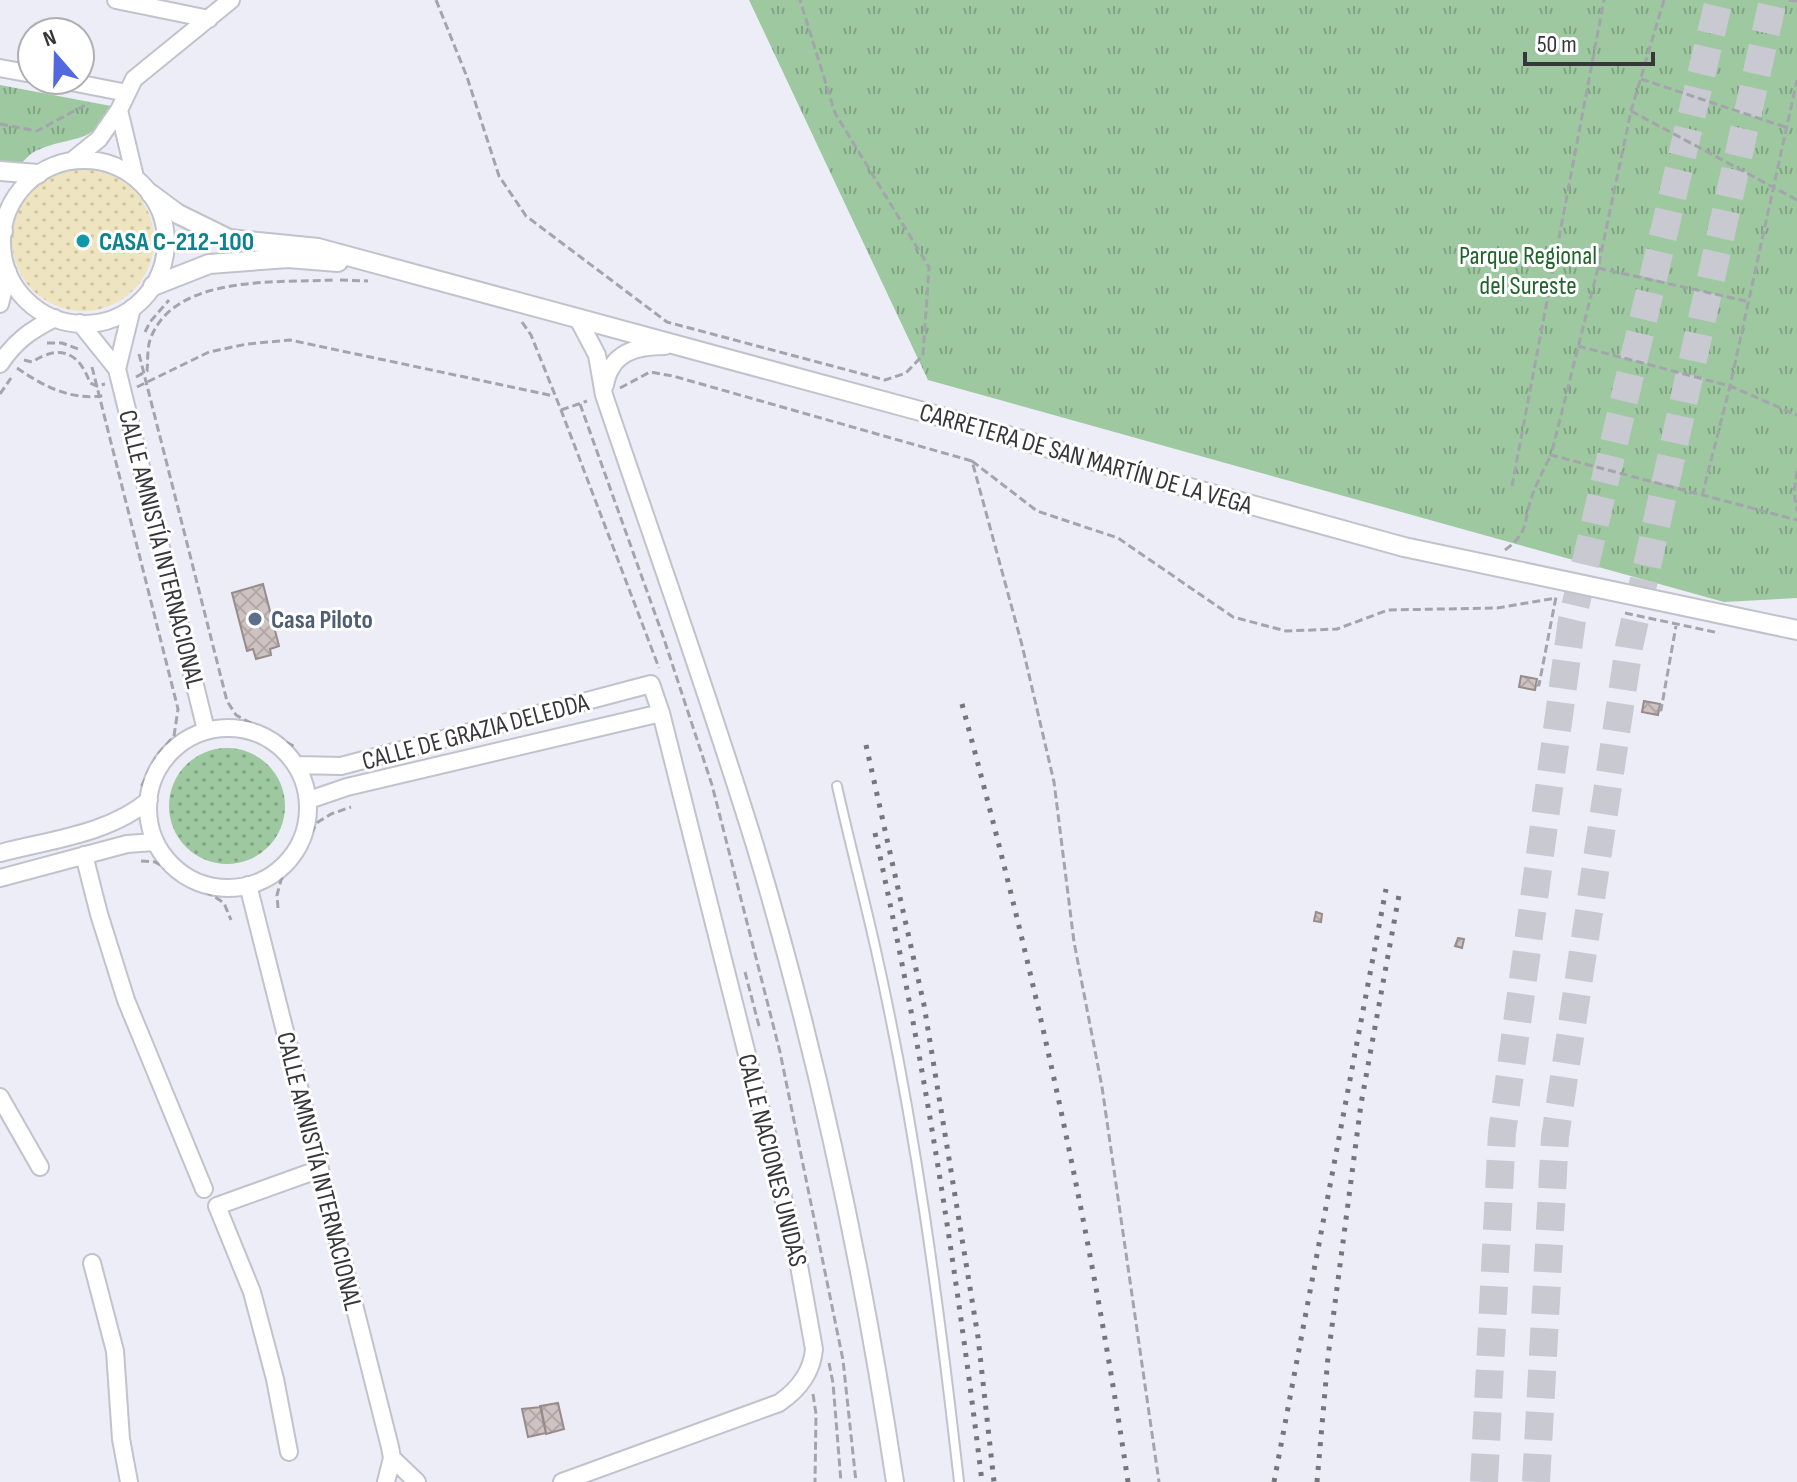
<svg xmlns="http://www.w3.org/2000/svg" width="1797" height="1482" viewBox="0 0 1797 1482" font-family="'Sofia Sans Condensed',sans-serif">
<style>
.grass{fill:url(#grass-tufts)}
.sand{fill:url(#sand-dots)}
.garden{fill:url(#garden-dots)}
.building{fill:url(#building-cross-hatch);stroke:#978c8a;stroke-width:2}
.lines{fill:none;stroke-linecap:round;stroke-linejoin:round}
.motorway-tunnel{stroke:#c8c9d1;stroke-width:28;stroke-dasharray:28 14;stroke-linecap:butt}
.service-casing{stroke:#c1c2cc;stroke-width:12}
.minor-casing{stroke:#c1c2cc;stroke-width:20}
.tertiary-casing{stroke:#c1c2cc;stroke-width:22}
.path{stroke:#a4a4ac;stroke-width:3;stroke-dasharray:8 4;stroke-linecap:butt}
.service{stroke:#fff;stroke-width:8}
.minor{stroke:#fff;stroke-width:16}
.tertiary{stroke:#fff;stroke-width:18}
.rail{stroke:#75757b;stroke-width:5;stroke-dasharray:4 8;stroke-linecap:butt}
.culture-dot{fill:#0f9aa8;stroke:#fff;stroke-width:3}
.service-dot{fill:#5c6f8a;stroke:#fff;stroke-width:3}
.labels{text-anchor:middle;stroke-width:6;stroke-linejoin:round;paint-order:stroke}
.culture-label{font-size:26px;font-weight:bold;fill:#0d838f;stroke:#fff;text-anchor:start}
.park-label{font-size:26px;fill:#21642c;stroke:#fff}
.street-label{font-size:26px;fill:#37373b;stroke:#fff}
.service-label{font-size:26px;font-weight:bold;fill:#4e5e75;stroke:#fff;text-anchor:start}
</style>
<defs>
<pattern id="grass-tufts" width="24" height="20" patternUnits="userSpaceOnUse" patternTransform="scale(2)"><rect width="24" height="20" fill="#9dc8a0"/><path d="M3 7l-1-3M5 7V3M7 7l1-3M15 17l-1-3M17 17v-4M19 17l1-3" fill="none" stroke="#81a384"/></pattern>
<pattern id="sand-dots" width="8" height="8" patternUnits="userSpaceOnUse" patternTransform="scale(2)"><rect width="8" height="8" fill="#eee4bf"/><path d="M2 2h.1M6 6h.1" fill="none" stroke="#cdc4a5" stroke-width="1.8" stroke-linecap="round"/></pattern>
<pattern id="garden-dots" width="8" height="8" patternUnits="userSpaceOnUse" patternTransform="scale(2)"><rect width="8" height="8" fill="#9dc8a0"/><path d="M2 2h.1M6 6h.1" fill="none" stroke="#81a384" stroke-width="1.8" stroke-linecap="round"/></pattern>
<pattern id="building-cross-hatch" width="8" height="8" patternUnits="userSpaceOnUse" patternTransform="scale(2)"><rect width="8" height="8" fill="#cfc3c2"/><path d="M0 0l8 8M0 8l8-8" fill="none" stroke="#b2a8a8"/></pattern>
</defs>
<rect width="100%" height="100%" fill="#ecedf7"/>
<path class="grass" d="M749,0H1797V598L1724,602L928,380Z
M0,85L111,106C94,146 71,135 38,150C30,153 24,161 18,167L0,164Z"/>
<path class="sand" d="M12 240a71 71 0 1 1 142 0a71 71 0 1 1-142 0Z"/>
<path class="garden" d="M169 806a58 58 0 1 1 116 0a58 58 0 1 1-116 0Z"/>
<path class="building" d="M263,584L279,646L270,649L271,655L256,659L253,649L247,651L232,593Z
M1521,676L1537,679L1535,690L1519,687Z
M1644,701L1660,704L1658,715L1642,712Z
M1316,912L1322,914L1321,922L1314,921Z
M1458,938L1464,939L1462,948L1455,946Z
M558,1403L564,1429L546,1434L540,1406Z
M541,1407L546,1433L528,1437L522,1409Z"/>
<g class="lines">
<path class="motorway-tunnel" d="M1484,1482L1502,1133L1572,620L1719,0
M1536,1482L1555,1137L1629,647L1773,0"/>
<g class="service-casing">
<path id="service" d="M837,786C849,840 863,893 875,946C915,1123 939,1303 959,1482"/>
</g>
<g class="minor-casing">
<path id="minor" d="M116,0L209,19
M0,68L32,74
M61,80L127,93
M119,110L135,177
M73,160L99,139L119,110L134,79L231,0
M2 242a82 82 0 1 1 164 0a82 82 0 1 1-164 0Z
M0,304L8,272
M578,319L597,355L604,395C655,546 709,696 756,849C818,1056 863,1268 895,1482
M80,323L117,369L206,730
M0,364C15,341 31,330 55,318
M117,369L132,308
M605,385C611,352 636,346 665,346
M148 808a80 80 0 1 1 160 0a80 80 0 1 1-160 0Z
M297,765L341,766L651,684L661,713L796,1249L814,1349C812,1373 798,1390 779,1403L562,1482
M309,800L347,787L661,713
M0,853C49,840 109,834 149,800
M84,855L99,914L126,1000L204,1189
M0,878L127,844L154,842
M248,885L390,1447L392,1458L386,1482
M0,1097L40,1167
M92,1263L115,1351L121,1439L129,1482
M289,1452L275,1379L252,1292L217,1206L320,1169
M392,1458L417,1482"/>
</g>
<g class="tertiary-casing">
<path id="tertiary" d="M0,171L38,174
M151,194L178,214L229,239L318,248L957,421L1114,467L1404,547L1797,630
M0,228L3,231
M153,286L209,264L288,258L338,262"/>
</g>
<path class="path" d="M436,0L467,77L499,176L526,216L667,322L885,380L906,373L923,355L929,267L835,113L800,0
M1664,0L1631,111L1598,268L1551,455L1797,520
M1789,0L1797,1
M1641,79L1785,127
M1631,111L1797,200
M0,124L37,131L89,103
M1598,268L1746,301
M340,280L368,281
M522,322L531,335L561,410L659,668
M145,332L150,322L169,300
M47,343H62L78,349
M1578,346L1730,386L1797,415
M139,354L227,701L236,715L297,748
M24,360L32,362C60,344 79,352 90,383L97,386L105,384
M92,367L178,709L174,736L158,754L141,787
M17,368C43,386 73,402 106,395
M136,377L147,371C148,361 147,349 150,340C173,274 277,283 333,280
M137,387L209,352L247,344L290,340L554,396
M620,388L650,372L673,376L972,461L1022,645L1054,782L1074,942L1102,1087L1159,1482
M0,394L11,378
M580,404L663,636L712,785L780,1052L843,1360L856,1482
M561,410L587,401
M972,461L1037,511L1118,538L1233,617L1286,631L1337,629L1388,610L1497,608L1556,598
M1797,471L1794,493L1797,511
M1512,486L1604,0
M1702,496L1730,386L1797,80
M1505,550C1530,532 1523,521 1532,496C1537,482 1544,469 1551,455
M1625,613L1719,633
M1536,685H1539L1556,597
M1659,710H1661L1676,626
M141,861L155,862L215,897L224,903L231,920
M278,908L277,895L281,880L318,822L331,814L351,807
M745,972L760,1030
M829,1363L833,1383L841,1482
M813,1394L816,1414L815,1482"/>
<use href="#service" class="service"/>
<use href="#minor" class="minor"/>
<use href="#tertiary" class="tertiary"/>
<path class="rail" d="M962,704C1032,963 1089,1217 1128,1482
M866,745L924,1005L978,1337L994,1482
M875,833C922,1048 956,1264 982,1482
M1274,1482L1386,889
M1317,1482L1328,1357L1361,1104L1399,895"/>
</g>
<circle class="culture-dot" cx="83" cy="241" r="8"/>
<circle class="service-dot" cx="255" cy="619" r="8"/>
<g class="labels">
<g class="culture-label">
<text x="99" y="250">CASA C-212-100</text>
</g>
<g class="park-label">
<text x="1528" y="264">Parque Regional<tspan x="1528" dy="30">del Sureste</tspan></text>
</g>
<g class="street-label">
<text transform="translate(1086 458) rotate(16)" y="9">CARRETERA DE SAN MARTÍN DE LA VEGA</text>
<text transform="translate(162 549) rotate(76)" y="9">CALLE AMNISTÍA INTERNACIONAL</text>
<text transform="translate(475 731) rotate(-15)" y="9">CALLE DE GRAZIA DELEDDA</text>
<text transform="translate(773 1160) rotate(76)" y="9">CALLE NACIONES UNIDAS</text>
<text transform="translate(320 1171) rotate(76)" y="9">CALLE AMNISTÍA INTERNACIONAL</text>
</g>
<g class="service-label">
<text x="271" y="628">Casa Piloto</text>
</g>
</g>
<g transform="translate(56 56) rotate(340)"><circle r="38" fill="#ffffff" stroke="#afafb1" stroke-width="2"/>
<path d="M0-6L14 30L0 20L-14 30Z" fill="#5368de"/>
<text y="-12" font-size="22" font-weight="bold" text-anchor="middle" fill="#37373b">N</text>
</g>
<path d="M1525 52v12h128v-12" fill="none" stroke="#37373b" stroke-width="4"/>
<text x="1537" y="52" font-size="24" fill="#37373b" stroke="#ffffff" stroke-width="6" paint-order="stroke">50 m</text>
</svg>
